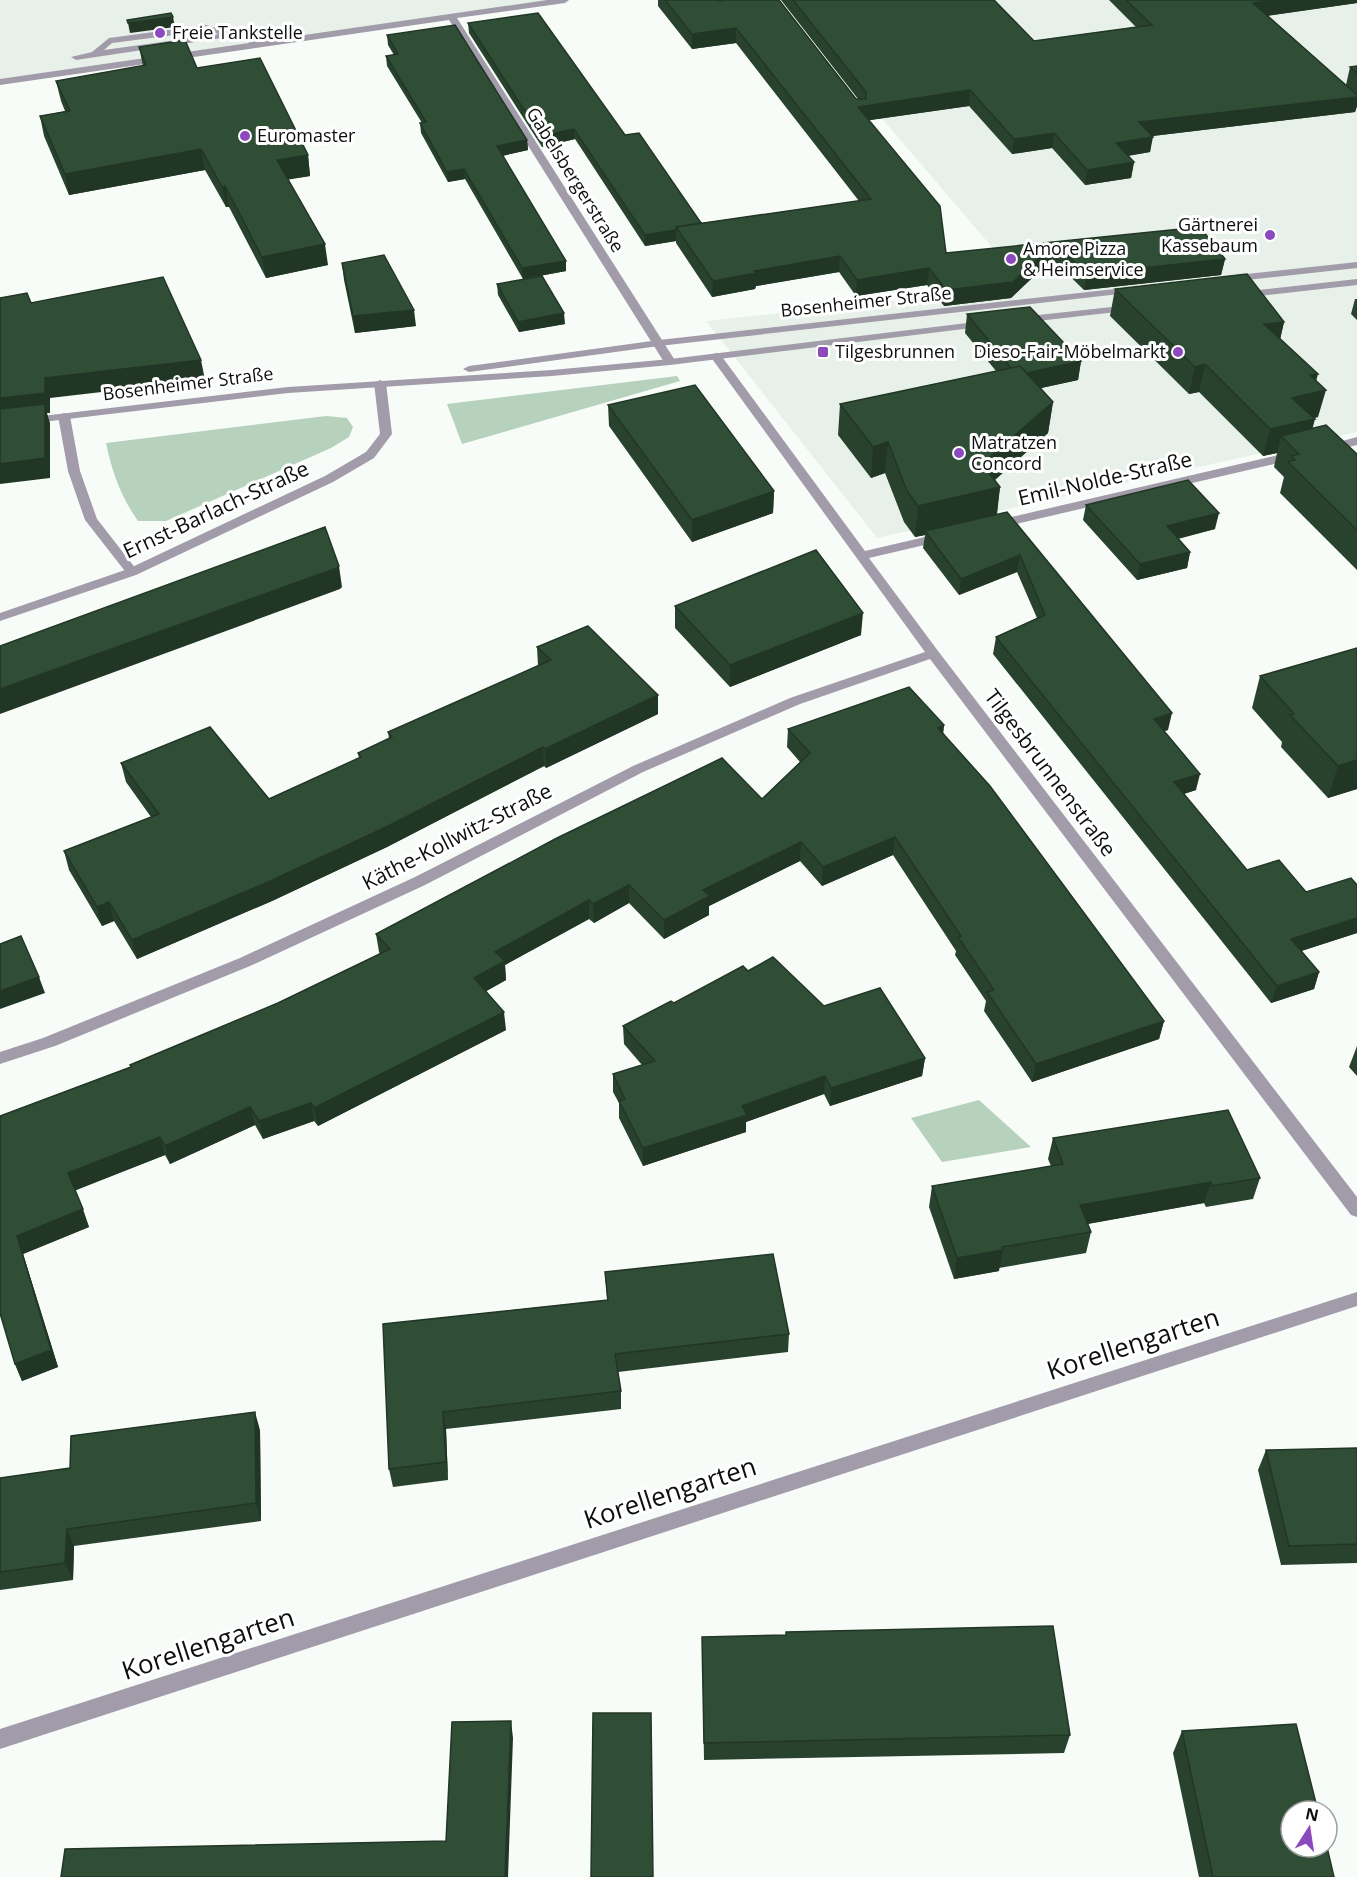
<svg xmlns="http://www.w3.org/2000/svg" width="1357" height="1877" viewBox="0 0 1357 1877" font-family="'Open Sans',sans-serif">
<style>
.built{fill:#e7f1e9}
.green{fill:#b7d2bc}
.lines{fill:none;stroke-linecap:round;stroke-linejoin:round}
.service{fill:#a29baa;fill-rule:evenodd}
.minor{fill:#a29baa;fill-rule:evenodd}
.tertiary{fill:#a29baa;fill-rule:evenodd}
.wall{fill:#29422e}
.shaded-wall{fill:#223626}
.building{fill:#304d36;stroke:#223626;stroke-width:1.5}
.poi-dot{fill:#8c49be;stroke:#fff;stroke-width:2}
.labels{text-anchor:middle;stroke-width:6;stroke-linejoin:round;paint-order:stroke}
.far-poi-label{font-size:18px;fill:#0d0f0e;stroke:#fff;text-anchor:start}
.far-street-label{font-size:18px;fill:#0d0f0e;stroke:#fff}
.street-label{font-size:21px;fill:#0d0f0e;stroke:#fff}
.near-street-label{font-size:26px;fill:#0d0f0e;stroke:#fff}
</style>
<rect width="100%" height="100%" fill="#f7fcf8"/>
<path class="built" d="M0,0H566L0,82Z
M781,0H1357V432L877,538L706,321L1026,287Z"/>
<path class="green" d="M677,376L680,381L462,444L447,404Z
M326,416L347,418L353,427L349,437L331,448L166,521H138C121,497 112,472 106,443Z
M979,1100L1031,1147L942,1162L911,1118Z"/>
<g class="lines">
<path class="service" d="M206,25L267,43L262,46L229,37L76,60L71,57L92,52L109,38ZM206,31L219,34L104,50L112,43Z
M64,413L70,416L80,471L97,519L136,569L138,572L136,575H128L85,520L68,471L58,416Z"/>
<path class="minor" d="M547,0H569L565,3L457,18L676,362L674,364H666L664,362L449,20L0,85V79Z
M716,353L720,354L865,551L942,533L946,534L948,537L946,540L869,558L938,651L1357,1197V1217L1351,1215L930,659L800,704L643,772L425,885L250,966L55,1046L0,1064V1052L43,1038L240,958L415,877L633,766L790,698L925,652L710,356Z
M380,380L386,383L392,434L374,458L333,482L136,575L0,621V613L128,569L325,476L366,452L380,434L374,383Z
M1357,437V445L1328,452L1322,448L1324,446Z
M1296,451L1300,452V458L994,529L988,525L994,521Z
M1357,1292V1306L0,1749V1729Z"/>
<path class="tertiary" d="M1357,262V268L1228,282L1223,279L1228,276Z
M1357,279V285L1241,298L1236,295L1241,292Z
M1133,287L1137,288V292L659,346L469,372L463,369L469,366L659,340Z
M1130,305L1134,306V310L1020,323L1015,320L1020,317Z
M984,321L989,324L988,326L670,365L552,376L288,393L0,427V421L288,387L552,370L670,359Z"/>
</g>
<path class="wall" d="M658,0H714L717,1L716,0H779L856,99H858L781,0H994L1034,41L1136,27L1109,0H1357V3L1267,16L1346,85L1350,67L1357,66V106L1355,112L1152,136L1150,152L1128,156L1134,162L1131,178L1085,185L1052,148L1012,154L969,106L869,120L946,253L1200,227L1225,259L1221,275L1084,290L1052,259L1011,298L944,306L927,285L856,296L839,272L756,286L755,289L712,297L676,243V241L645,246L575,139L542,147L469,33L468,23L625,135L701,223L859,201L736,43L692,49L658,6Z
M387,35L527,140L528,150L502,156L566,261V271L523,279L465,179L448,182L421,133L420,123H422L387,66L386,56L394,55L388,45Z
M139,47L197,68L308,155L310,176L288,179L328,265L266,278L229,207H226L205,170L69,195L44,136L40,116L65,111L61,101L56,81L143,66Z
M342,263L416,326L355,333L344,280Z
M497,284L565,324L519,332L498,295Z
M1115,289L1284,322L1280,339L1316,381L1318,417L1314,418L1312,429L1357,454V570L1280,493L1284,477L1274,467L1277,453L1263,456L1199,392L1189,394L1110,316Z
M1355,299H1357V320L1351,314Z
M967,314L1081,361L1078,380L1041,388L1053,402L1048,433L995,480L1000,487L997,515L1168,730L1164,731L1196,790L1184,794L1247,870L1306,892L1357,885V933L1301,951L1319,972L1314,989L1271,1003L993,654L996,637L1037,618L1017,572L959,595L923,548L925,535L915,537L904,522L885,473L871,478L838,435L840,404L996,371L965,333Z
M608,405L774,491L773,513L692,542L609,426Z
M1086,505L1215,529L1178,539L1190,552L1187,568L1137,580L1083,520Z
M675,606L861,635L730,687L675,628Z
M537,647L658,695V714L546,768L544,766L387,847L272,901L137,959L114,921L102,926L69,870L64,851L151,817L126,782L121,763L269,799L359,758L358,753L389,739L388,732L538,666Z
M1357,648V789L1328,798L1281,747L1282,742L1252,708L1260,676Z
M944,725L943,733L1164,1021L1159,1039L1032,1082L984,1011L986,1001L955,955L956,951L893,855L822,886L800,861L709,906V915L664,939L629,903L594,923L589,919L505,965L506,980L486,991L506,1030L318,1126L314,1121L263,1139L255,1125L170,1164L165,1155L75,1190L89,1227L23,1254L58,1367L22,1381L15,1364L0,1116L130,1067L278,1003L380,954L379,952L376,934L762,799L800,762L787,747L788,729Z
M748,971L824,1006L925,1058L922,1076L830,1106L824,1094L746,1122V1132L643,1166L619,1118V1103L613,1092V1074L642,1065L624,1044L623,1026Z
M1357,1046V1076L1349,1067Z
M1053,1138L1260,1178L1253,1199L1206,1207L1204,1203L1088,1224L1091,1232L1086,1253L999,1268V1271L954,1279L929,1207L932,1186L1051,1166L1048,1159Z
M605,1272L789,1334L788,1352L618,1372L621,1391V1409L446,1429L448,1480L393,1487L389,1469L383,1324L607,1300Z
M260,1430L261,1521L74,1546L73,1580L0,1590V1478L70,1468Z
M1357,1448V1563L1281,1565L1258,1470L1266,1450Z
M786,1635L1070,1735L1064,1753L704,1760L702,1637Z
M1182,1731L1334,1877H1199L1173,1753Z"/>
<path class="shaded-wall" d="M1278,0H1357V3L1250,18L1253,3Z
M173,17L175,27L130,33L128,23Z
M736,28V43L692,49V34Z
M970,90L969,106L857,122L858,107Z
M1357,97V106L1355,112L1136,138L1139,122Z
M574,129L575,139L542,147L541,136Z
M1054,133L1052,148L1012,154L1014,139Z
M1153,137L1150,152L1113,158L1116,143Z
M527,140L528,150L497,157V146Z
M201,149L205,170L69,195L65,174Z
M308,155L310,176L280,181L277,160Z
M1134,162L1131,178L1085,185L1087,170Z
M464,169L465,179L448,182L447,172Z
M225,186L229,207H226L222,187Z
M676,230V241L645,246V235Z
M1055,243L1052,259L1011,298L944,306L946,290Z
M325,244L328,265L266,278L262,257Z
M840,256L839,272L756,286L755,289L712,297L713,281L754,271Z
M1225,259L1221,275L1084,290L1087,274Z
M566,261V271L523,279L522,268Z
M929,268L927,285L856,296L857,280Z
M414,310L416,326L355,333L353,316Z
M564,313L565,324L519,332L518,322Z
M1284,322L1278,349L1264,324Z
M201,360L205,380L50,398V413H47L50,423V478L0,484V398L45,378Z
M1081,361L1078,380L1014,394L1017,375Z
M1205,364L1199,392L1189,394L1195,367Z
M1318,374L1313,393L1326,390L1318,417L1285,425L1292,398L1310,375Z
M1053,402L1048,433L982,491L1000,487L996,518L925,531V535L915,537L918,506L982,464Z
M1315,419L1308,446L1281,436L1277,453L1263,456L1270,429Z
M888,442L885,473L871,478L873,447Z
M774,491L773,513L692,542V520Z
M1219,513L1215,529L1164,542L1167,526Z
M1190,552L1187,568L1137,580L1140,564Z
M1020,555L1017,572L959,595L961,579Z
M339,566L342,587L340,589L0,714V689Z
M863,613L861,635L730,687V665Z
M658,695V714L546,768L545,749Z
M1172,713L1168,730L1150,735L1154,719Z
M944,725L942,744L938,728Z
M543,747L544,766L387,847L272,901L137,959L132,940Z
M1357,760V789L1328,798L1338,766Z
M1200,774L1196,790L1170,798L1174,782Z
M895,837L893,855L822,886L823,867Z
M801,842L800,861L709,906V915L664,939V920L703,890Z
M629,885V903L594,923L593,904Z
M589,900V919L505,965L506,980L476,997L474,978L495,952Z
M109,902L114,921L102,926L97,907Z
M1357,918V933L1286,956L1291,939Z
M1319,972L1314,989L1271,1003L1277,986Z
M39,977L45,993L0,1009V991Z
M504,1012L506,1030L318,1126L314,1108Z
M1164,1021L1159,1039L1032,1082L1036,1064Z
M925,1058L922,1076L830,1106L831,1088Z
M825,1076L824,1094L746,1122V1132L643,1166V1148L742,1106Z
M311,1103L314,1121L263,1139L259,1121Z
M250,1107L255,1125L170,1164L165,1146Z
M160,1137L165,1155L74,1191L68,1173Z
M1211,1182L1204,1203L1075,1226L1080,1205Z
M83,1209L89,1227L23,1254L58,1367L22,1381L15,1364L17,1236Z
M1003,1250L999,1271L954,1279L957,1258Z
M255,1412L260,1430L261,1521L256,1503Z
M443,1412L446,1429L448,1480L446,1462Z
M67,1529L74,1546L73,1580L65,1563Z
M511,1721L513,1738L508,1877H505Z"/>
<path class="building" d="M665,0H714L722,1L723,0H779L856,99H866V92L793,0H994L1034,41L1152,25L1126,0H1278L1253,3L1357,95V97L1139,122L1153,137L1116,143L1134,162L1087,170L1054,133L1014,139L970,90L858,107L940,206L946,253L1200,227L1225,259L1087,274L1055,243L1013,282L946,290L929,268L857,280L840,256L754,271L756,273L713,281L676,227L871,199L736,28L692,34Z
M171,13L173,17L128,23L127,20Z
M538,13L625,135L639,133L701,223L676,227V230L645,235L574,129L541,136L468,23Z
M455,25L527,140L497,146L566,261L522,268L464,169L447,172L420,123L426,122L386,56L398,54L387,35Z
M185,40L197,68L260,58L308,155L277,160L325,244L262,257L225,186L222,187L201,149L65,174L40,116L70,111L56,81L146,65L139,47Z
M1357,66V73L1350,67Z
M384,255L414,310L353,316L342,263Z
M1247,274L1284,322L1264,324L1318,374L1310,375L1326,390L1292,398L1315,419L1270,429L1205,364L1195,367L1115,289Z
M542,276L564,313L518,322L497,284Z
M163,277L201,360L45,378V393L0,398V298L27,293L31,303Z
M1030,307L1081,361L1027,373L1020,366L1011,368L967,314Z
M1020,366L1053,402L982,464L1000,487L918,506L907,491L888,442L873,447L840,404Z
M695,385L774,491L692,520L608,405Z
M45,404V458L0,464V409Z
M1326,425L1357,454V530L1288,462L1295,460L1291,456L1299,454L1281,436Z
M1188,480L1219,513L1167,526L1190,552L1140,564L1086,505Z
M1007,512L1172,713L1154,719L1200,774L1174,782L1247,870L1279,860L1306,892L1351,878L1357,885V918L1291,939L1319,972L1277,986L996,637L1045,615L1020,555L961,579L925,531Z
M325,527L339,566L337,568L0,689V646Z
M816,550L863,613L730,665L675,606Z
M588,626L658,695L545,749L543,747L384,828L268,882L132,940L109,902L97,907L64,851L159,814L121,763L210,727L269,799L361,757L358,753L392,737L388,732L551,660L537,647Z
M1357,648V760L1338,766L1290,715L1294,714L1260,676Z
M909,687L944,725L938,728L990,786L1164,1021L1036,1064L987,992L994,990L958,937L961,936L895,837L823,867L801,842L703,890L710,896L664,920L629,885L593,904L589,900L495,952L505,961L474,978L504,1012L314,1108L311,1103L259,1121L250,1107L165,1146L160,1137L68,1173L83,1209L17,1236L51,1350L15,1364L0,1313V1116L131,1067L130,1065L278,1003L390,949L376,934L557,838L722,758L762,799L810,753L788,729Z
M21,936L39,977L0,991V944Z
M773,957L824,1006L880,988L925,1058L831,1088L825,1076L742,1106L747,1115L643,1148L619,1101L625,1099L613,1074L655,1061L623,1026L671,1001L674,1003L743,966L748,971Z
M1228,1110L1260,1178L1212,1186L1211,1182L1080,1205L1091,1232L1002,1247L1003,1250L957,1258L932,1186L1063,1164L1053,1138Z
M773,1254L789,1334L615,1354L621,1391L443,1412L446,1462L389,1469L383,1324L608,1300L605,1272Z
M255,1412L256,1503L67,1529L65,1563L0,1572V1478L70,1468L71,1436Z
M1357,1448V1544L1289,1546L1266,1450Z
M1053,1626L1070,1735L704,1743L702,1637L786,1635V1632Z
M593,1713H651L653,1877H591Z
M511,1721L505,1877H61L65,1849L446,1841L452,1722Z
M1296,1724L1318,1811H1291V1847H1327L1334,1877H1213L1182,1731Z"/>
<g class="poi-dot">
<circle cx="160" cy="33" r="6"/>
<circle cx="245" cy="136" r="6"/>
<circle cx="1270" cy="235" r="6"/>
<circle cx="1011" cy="259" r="6"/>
<rect x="817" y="346" width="12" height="12" rx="3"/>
<circle cx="1178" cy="352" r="6"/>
<circle cx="959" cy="453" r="6"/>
</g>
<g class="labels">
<g class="far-poi-label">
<text x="172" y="39">Freie Tankstelle</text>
<text x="257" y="142">Euromaster</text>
<text x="1258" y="231" text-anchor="end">Gärtnerei<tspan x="1258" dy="21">Kassebaum</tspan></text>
<text x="1023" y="255">Amore Pizza<tspan x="1023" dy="21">&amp; Heimservice</tspan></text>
<text x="835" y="358">Tilgesbrunnen</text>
<text x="1166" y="358" text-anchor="end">Dieso-Fair-Möbelmarkt</text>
<text x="971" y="449">Matratzen<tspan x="971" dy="21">Concord</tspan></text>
</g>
<g class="far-street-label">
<text transform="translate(575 180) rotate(58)" y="6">Gabelsbergerstraße</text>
<text transform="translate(866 302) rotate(-6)" y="6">Bosenheimer Straße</text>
<text transform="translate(188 384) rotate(-7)" y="6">Bosenheimer Straße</text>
</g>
<g class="street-label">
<text transform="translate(1105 479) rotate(-13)" y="7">Emil-Nolde-Straße</text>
<text transform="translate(216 510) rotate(-25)" y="7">Ernst-Barlach-Straße</text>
<text transform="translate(1050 773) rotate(53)" y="7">Tilgesbrunnenstraße</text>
<text transform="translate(457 837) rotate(-27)" y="7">Käthe-Kollwitz-Straße</text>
</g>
<g class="near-street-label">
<text transform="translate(1133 1344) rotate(-18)" y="9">Korellengarten</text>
<text transform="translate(670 1493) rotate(-18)" y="9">Korellengarten</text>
<text transform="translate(208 1644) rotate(-18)" y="9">Korellengarten</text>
</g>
</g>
<g transform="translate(1309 1829) rotate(12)"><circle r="28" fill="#ffffff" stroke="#9e9f9f" stroke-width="1.5"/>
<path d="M0-4.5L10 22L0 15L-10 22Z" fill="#8c49be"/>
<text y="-9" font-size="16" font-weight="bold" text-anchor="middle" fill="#0d0f0e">N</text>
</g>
</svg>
